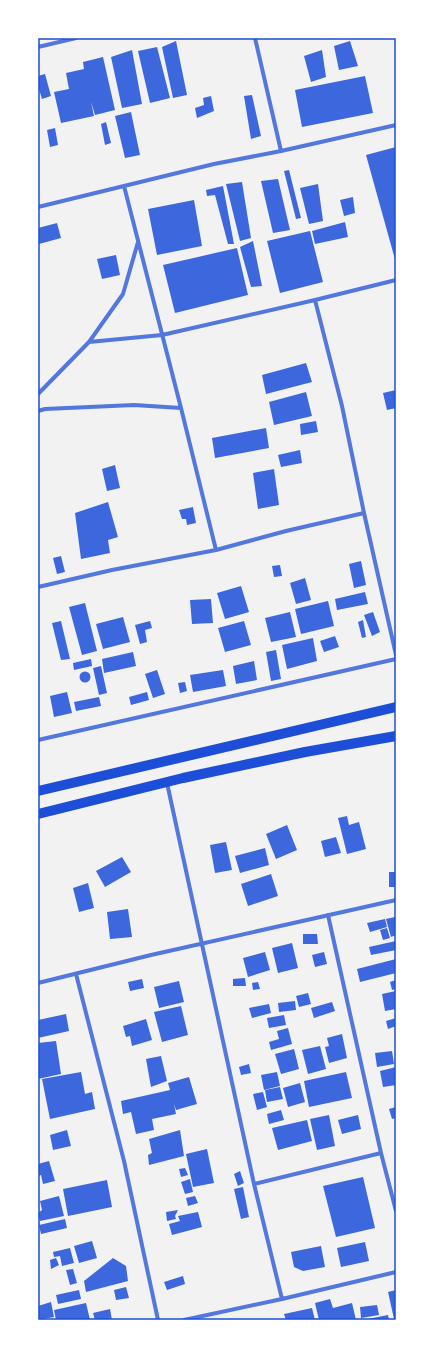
<svg xmlns="http://www.w3.org/2000/svg" width="434" height="1358" viewBox="0 0 434 1358" font-family="'Golos Text',sans-serif">
<style>
.building{fill:#3d67dc}
.lines{fill:none;stroke-linecap:round;stroke-linejoin:round}
.minor{stroke:#5277de;stroke-width:4}
.primary{stroke:#1d4ed8;stroke-width:10}
.neatline{fill:none;stroke:#1d4ed8;stroke-width:1.5}
</style>
<rect width="100%" height="100%" fill="#f2f2f2"/>
<path class="building" d="M176,41L187,95L173,98L162,47Z
M350,41L358,66L339,70L334,46Z
M157,47L170,98L150,103L138,51Z
M132,50L142,104L122,108L111,57Z
M322,50L326,77L311,82L304,56Z
M103,57L115,110L95,115L91,102L94,116L61,123L54,92L69,89L66,73L84,69L83,62Z
M45,74L51,96L42,99L38,86V76Z
M365,76L373,113L302,127L295,90Z
M252,95L261,136L251,139L244,96Z
M211,96L214,111L197,118L195,108L204,105L203,98Z
M131,112L140,155L125,158L115,116Z
M106,122L111,143L105,145L101,124Z
M55,128L58,145L50,147L47,130Z
M396,147V263L366,155Z
M289,170L301,218L296,219L284,171Z
M278,179L290,230L273,233L261,181Z
M242,182L251,238L240,241L226,184Z
M318,184L323,221L309,224L300,188Z
M223,186L234,244H228L215,195L207,196L206,190Z
M353,197L355,213L344,216L340,200Z
M194,200L202,246L157,255L148,209Z
M345,222L348,237L315,244L312,231Z
M57,223L61,238L39,244L38,228Z
M310,231L323,282L280,293L267,241Z
M253,241L262,286L251,287L240,247Z
M237,248L248,295L175,313L163,265Z
M116,255L120,275L102,279L97,259Z
M306,363L312,382L266,394L262,375Z
M396,390V408L387,410L383,393Z
M306,392L312,416L274,425L269,402Z
M316,421L318,432L301,435L300,424Z
M266,428L269,448L215,458L212,438Z
M300,450L302,463L281,467L278,455Z
M115,465L120,488L107,491L102,469Z
M274,469L279,505L258,509L253,473Z
M108,502L118,537L108,540L110,553L81,559L75,513Z
M193,507L196,523L187,525L186,519H182L179,510Z
M61,556L65,572L57,574L53,558Z
M361,561L366,585L354,588L349,564Z
M280,565L282,576L274,577L272,566Z
M305,578L311,600L296,604L290,583Z
M241,586L249,612L225,619L217,593Z
M365,592L368,604L337,610L335,599Z
M211,599L213,623L192,624L190,600Z
M328,601L334,626L301,634L295,609Z
M85,603L97,651L82,655L69,607Z
M290,612L296,637L271,642L265,618Z
M373,612L380,632L372,636L364,615Z
M123,617L130,642L103,649L96,624Z
M363,620L366,637L362,638L358,622Z
M61,621L70,659L61,660L52,623Z
M150,621L152,628L145,630L147,642L140,644L135,625Z
M244,621L251,645L225,652L218,628Z
M335,636L339,647L324,652L320,641Z
M313,638L317,661L287,669L282,645Z
M276,650L281,679L271,681L266,652Z
M133,652L136,666L104,673L102,659Z
M91,659L92,666L74,670L73,663Z
M254,661L257,680L236,684L233,666Z
M101,666L107,693L99,695L93,668Z
M157,670L165,694L153,698L145,674Z
M223,670L226,686L193,692L190,675Z
M79.5 677a5.5 5.5 0 1 1 11 0a5.5 5.5 0 1 1-11 0Z
M185,682L187,691L180,693L178,683Z
M67,692L72,713L54,717L50,696Z
M147,692L149,700L131,705L129,697Z
M99,697L101,706L76,711L74,702Z
M347,816L349,825L359,822L366,849L347,854L338,818Z
M287,825L297,850L276,859L266,834Z
M336,837L341,853L325,857L321,841Z
M226,842L232,870L215,873L210,845Z
M265,848L269,865L240,873L235,856Z
M122,857L131,872L105,887L96,871Z
M389,872H396V887H389Z
M271,874L278,896L248,906L241,884Z
M88,883L94,908L79,912L73,888Z
M128,909L132,937L110,939L107,912Z
M395,917L396,935L391,937L386,919Z
M385,919L387,927L370,932L367,923Z
M387,928L390,938L383,940L380,930Z
M303,934H317L318,944H303Z
M396,941V950L371,955L369,947Z
M292,943L298,968L278,973L272,948Z
M265,952L270,970L248,977L243,958Z
M324,952L327,964L315,967L312,955Z
M396,959V973L360,982L357,969Z
M245,978L246,986H233V979Z
M142,979L144,988L130,991L128,982Z
M396,980V989L392,990L390,982Z
M179,981L184,1002L159,1008L154,987Z
M258,982L260,989L253,990L252,983Z
M396,991V1009L385,1011L382,994Z
M308,993L311,1004L299,1007L296,996Z
M295,1001L296,1010L279,1012L278,1003Z
M332,1002L335,1011L314,1018L311,1008Z
M269,1004L271,1013L252,1018L249,1008Z
M181,1006L188,1035L162,1042L154,1012Z
M66,1014L69,1031L38,1038V1020Z
M284,1015L286,1025L269,1028L267,1018Z
M396,1018V1026L388,1029L386,1021Z
M146,1019L152,1040L132,1046L130,1036L126,1037L123,1026Z
M288,1028L292,1044L271,1050L269,1042L279,1039L277,1031Z
M342,1034L347,1058L329,1063L325,1047L329,1046L327,1038Z
M56,1041L61,1074L38,1079V1043Z
M320,1046L326,1069L308,1074L302,1050Z
M294,1049L299,1069L281,1074L275,1054Z
M392,1051L394,1064L377,1067L375,1053Z
M161,1056L167,1081L151,1087L146,1059Z
M249,1064L251,1073L241,1075L239,1067Z
M396,1067V1085L383,1087L380,1071Z
M81,1072L85,1094L92,1092L95,1109L50,1119L42,1079Z
M277,1072L280,1086L264,1090L261,1075Z
M346,1072L352,1098L309,1107L304,1081Z
M189,1077L197,1104L176,1110L174,1104L176,1114L152,1119L154,1130L136,1134L131,1112L123,1114L121,1101L170,1090L168,1083Z
M300,1083L305,1102L288,1107L283,1088Z
M280,1087L283,1099L267,1102L265,1090Z
M263,1092L267,1107L257,1110L253,1094Z
M396,1107V1118L392,1119L389,1109Z
M281,1110L284,1120L269,1124L267,1114Z
M329,1115L335,1146L317,1150L310,1119Z
M358,1115L361,1129L342,1134L338,1120Z
M307,1120L312,1141L278,1150L272,1128Z
M67,1130L71,1146L53,1150L50,1135Z
M180,1130L184,1156L149,1165L148,1155L152,1153L149,1139Z
M207,1149L214,1183L193,1187L186,1154Z
M49,1161L55,1181L43,1184L41,1175L38,1176V1164Z
M185,1168L188,1175L181,1177L179,1169Z
M240,1171L244,1183L238,1186L234,1174Z
M363,1177L375,1228L336,1237L323,1186Z
M190,1179L193,1192L185,1194L181,1182Z
M107,1180L112,1207L68,1216L63,1189Z
M243,1187L249,1217L241,1219L234,1189Z
M59,1196L64,1216L40,1221L38,1213L42,1210L40,1201Z
M195,1196L198,1203L188,1206L186,1198Z
M178,1210L175,1216L176,1219L167,1221L166,1212Z
M198,1212L202,1227L172,1235L169,1224L180,1221L178,1216Z
M65,1219L67,1228L41,1234L39,1225Z
M92,1241L97,1258L79,1263L74,1246Z
M365,1242L369,1261L341,1267L337,1248Z
M321,1246L325,1267L303,1271L294,1267L291,1252Z
M70,1248L74,1263L62,1266L60,1256L54,1257L53,1252Z
M56,1258L59,1265L51,1269L50,1260Z
M113,1258L126,1266L128,1281L86,1292L84,1281Z
M73,1269L77,1283L70,1285L66,1270Z
M183,1276L185,1284L167,1290L164,1282Z
M126,1287L129,1298L116,1300L114,1290Z
M79,1290L81,1299L58,1304L56,1295Z
M396,1290V1319H394L388,1292Z
M330,1299L333,1308L352,1303L356,1320H319L315,1303Z
M51,1302L54,1317L38,1320V1306Z
M86,1303L90,1320H56L54,1310Z
M377,1305L379,1315L361,1318L360,1307Z
M312,1308L315,1320H286L284,1314Z
M110,1309L112,1320H95L93,1313Z
M388,1315L389,1320H368V1319Z"/>
<g class="lines">
<path class="minor" d="M255,38L281,151
M38,47L76,38
M124,186L181,408L216,550
M38,207L214,164L281,151L396,125
M315,300L342,406L364,513L396,655
M89,342L162,335L315,300L396,280
M38,394L89,342L123,294L138,242
M38,411L45,409L134,405L181,408
M38,587L112,570L216,550L286,531L364,513
M38,740L396,659
M167,783L254,1184L282,1299
M328,915L381,1153L396,1211
M76,974L124,1161L158,1320
M38,983L151,955L396,900
M254,1184L381,1153
M184,1320L282,1299L396,1272"/>
<path class="primary" d="M38,791L396,707
M38,814L183,778L305,752L396,736"/>
</g>
<rect width="434" height="1358" fill="none" stroke="#ffffff" stroke-width="78"/>
<rect x="39" y="39" width="356" height="1280" class="neatline"/>
</svg>
